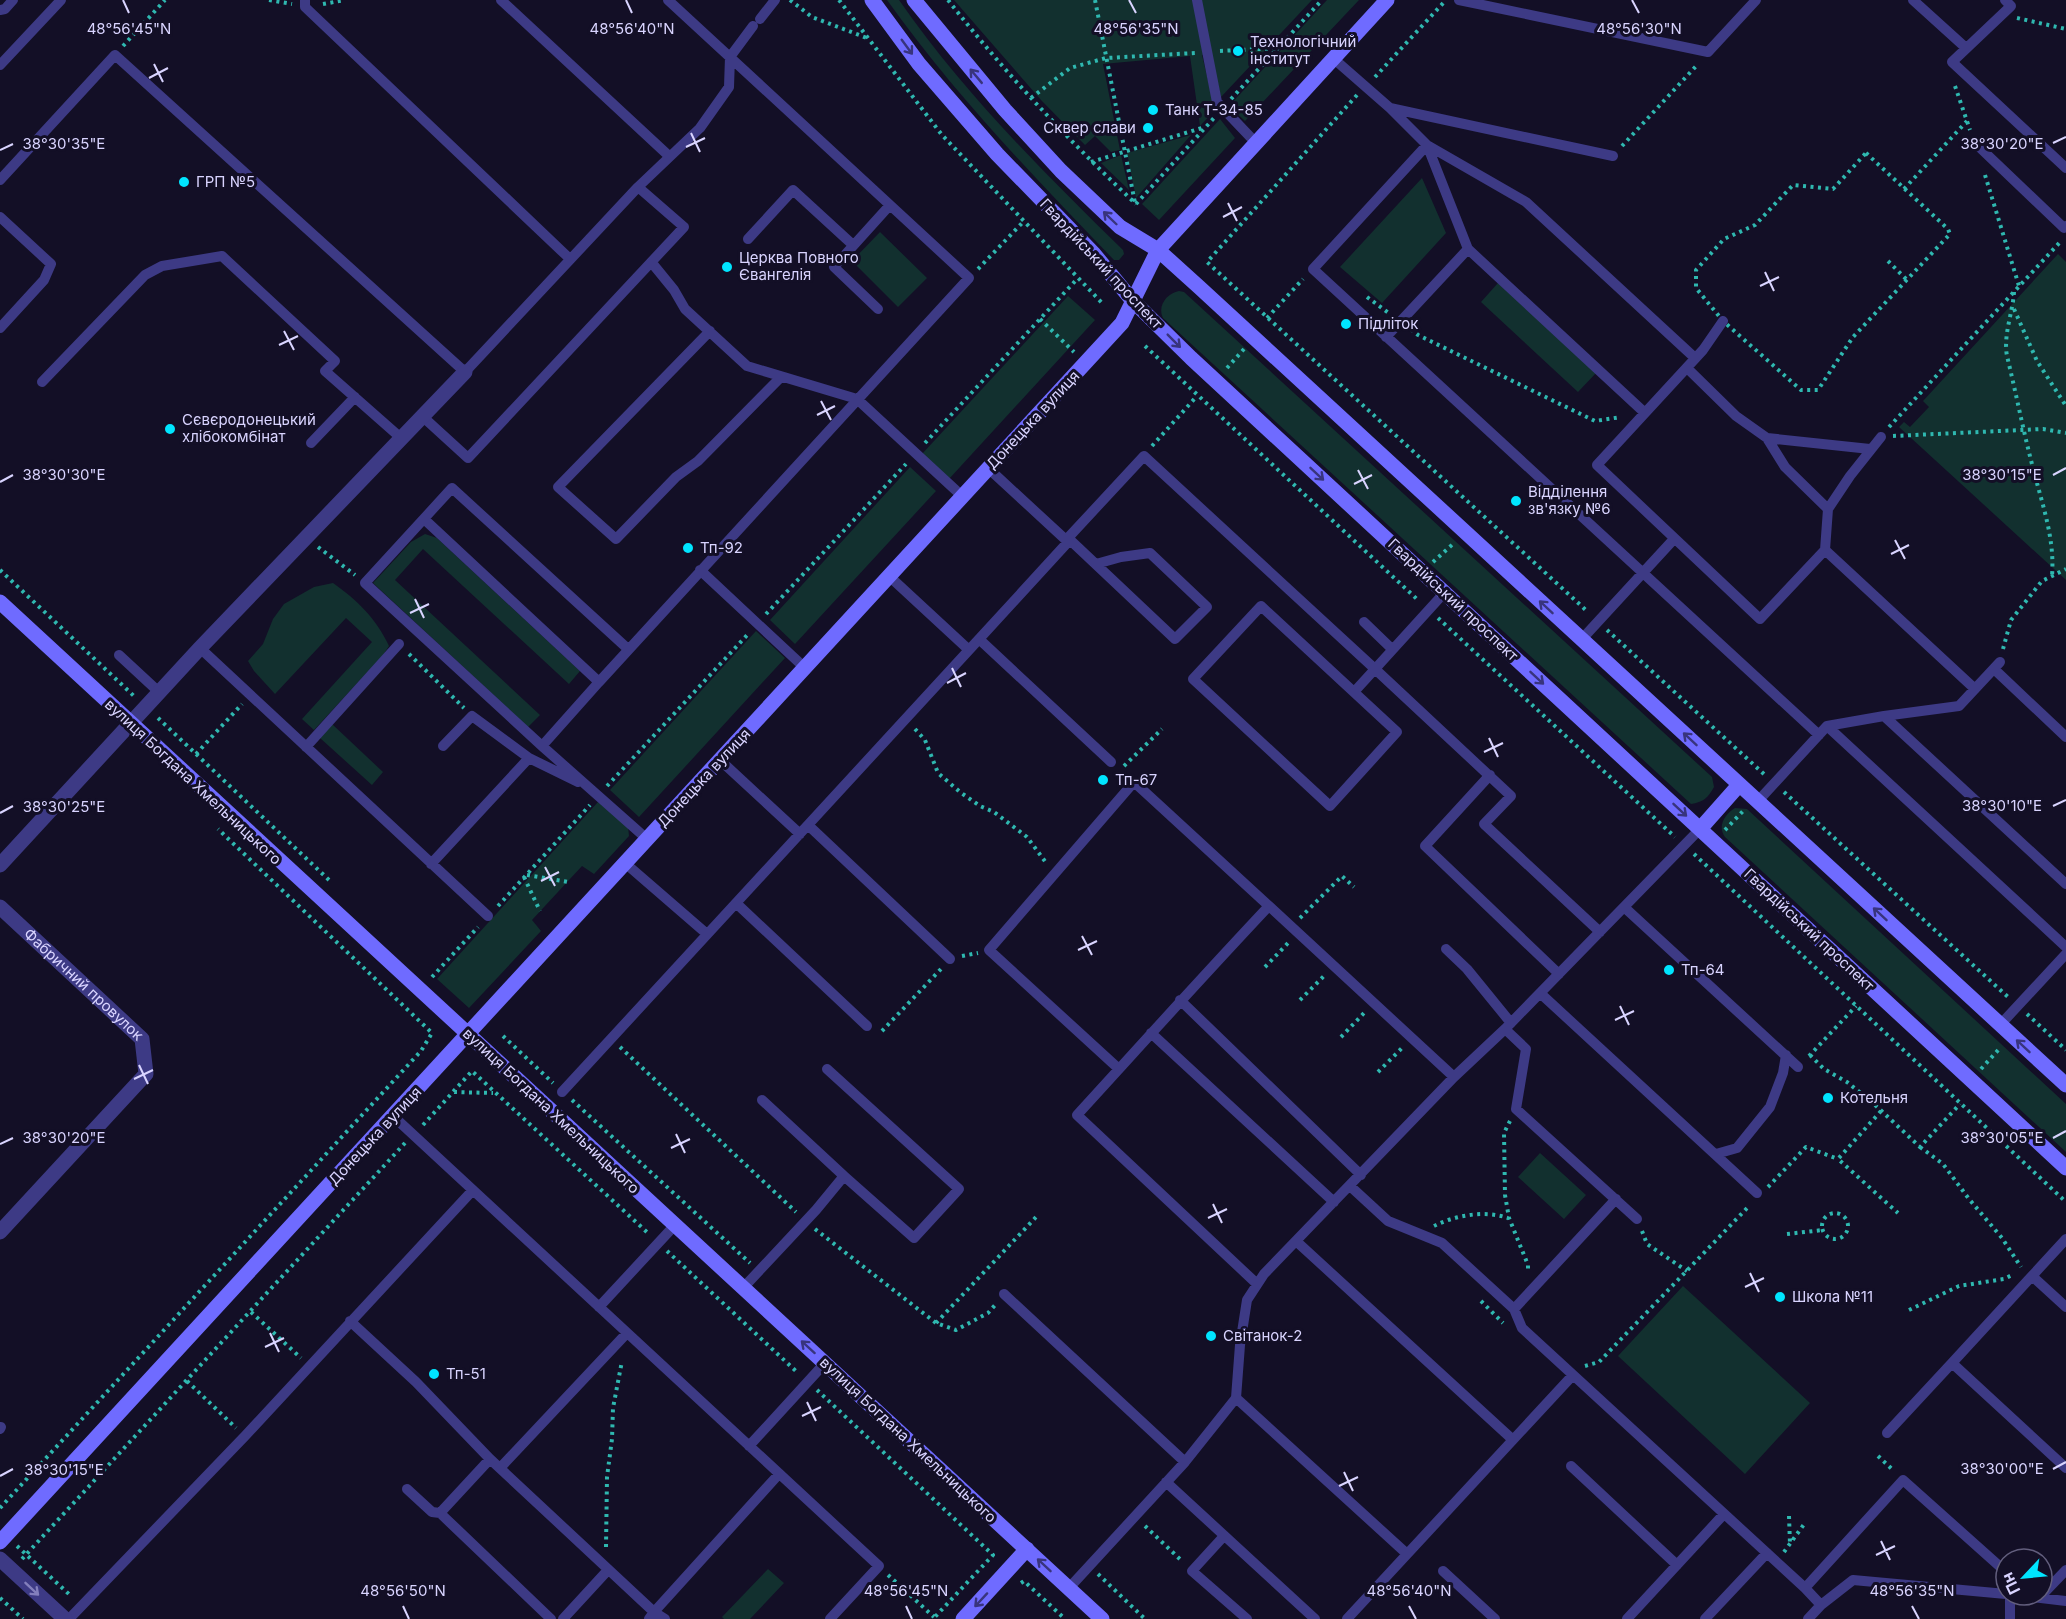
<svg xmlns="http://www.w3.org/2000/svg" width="2066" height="1619" viewBox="0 0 2066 1619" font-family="Inter,sans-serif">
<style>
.green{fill:#12302f}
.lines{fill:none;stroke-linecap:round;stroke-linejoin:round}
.path{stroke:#2fb8b0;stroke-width:4;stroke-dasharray:3 4.5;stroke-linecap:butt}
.lane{stroke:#3d3a85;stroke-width:10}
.street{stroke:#3d3a85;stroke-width:15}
.secondary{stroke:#6f6bff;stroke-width:15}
.oneway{stroke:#38347d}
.oneway2{stroke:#837fbc}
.ticks{fill:none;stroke:#d9d4ff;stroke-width:2}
.poi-dot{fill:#00e5ff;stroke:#130f26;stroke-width:2}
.labels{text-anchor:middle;stroke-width:6;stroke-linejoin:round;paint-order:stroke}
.poi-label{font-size:15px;fill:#d9d4ff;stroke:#130f26;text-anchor:start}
.street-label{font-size:15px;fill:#d9d4ff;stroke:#130f26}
.ticks-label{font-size:15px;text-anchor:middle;fill:#d9d4ff;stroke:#130f26;stroke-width:6;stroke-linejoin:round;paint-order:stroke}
</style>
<rect width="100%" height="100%" fill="#130f26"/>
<path class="green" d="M887,0H899C963,92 1043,172 1123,250L1124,254L1119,260H1114C1034,177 954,94 887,0Z
M954,0H1312L1221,97L1211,54L1202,55L1215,110L1200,126L1190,56L1103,64L1120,150L1111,152L1095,136L1085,145L1041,100Z
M1327,0H1359L1245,121L1229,106Z
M1220,119L1235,138L1159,220L1142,204Z
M1191,135L1136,198L1127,153Z
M1121,155L1129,190L1101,163Z
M1422,178L1446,233L1382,303L1340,267Z
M880,232L927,278L898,307L852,261Z
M2058,254L2066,262V580L1899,427L1904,422L1910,427L1929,407L1923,401Z
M1498,283L1596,373L1578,392L1481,302Z
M1179,291L1184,292L1712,777L1714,787C1708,798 1703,802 1691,804L1163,318C1157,306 1167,293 1179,291Z
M1068,296L1095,320L949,479L922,454Z
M910,467L936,491L795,644L770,620Z
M425,534L437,538L580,671L569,684L423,549L395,580L540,715L528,727L373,583L411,542Z
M333,583C357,600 376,618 389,646L383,655L314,730L302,719L372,642L346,618L275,694L254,671L248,661L263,644L273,619L284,604L314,587Z
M756,631L785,658L639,817L610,790Z
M332,724L383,772L372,785L320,738Z
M598,802L628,826L629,836L594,874L582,866L532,920L541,931L469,1008L437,979Z
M1735,808L1747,809L2066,1104V1152L1725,837C1717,826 1725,814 1735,808Z
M1540,1153L1586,1195L1564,1219L1518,1177Z
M1683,1286L1810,1403L1745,1474L1618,1356Z
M768,1569L784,1583L750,1619H724L722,1617Z"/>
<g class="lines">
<path class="path" d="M269,0L292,4
M790,0L812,17L867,38
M839,0L942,135L1103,304
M948,0C1005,73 1068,140 1136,204
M1095,0L1135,203
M323,4L345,0
M2017,18L2066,29
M123,46L165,0
M1220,51L1279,48
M1375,77L1445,1
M1955,86L1970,130
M1357,95L1207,262L1588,612
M1031,98L1070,68L1106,58L1195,53
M1231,99L1322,0
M1622,146L1698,64
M1866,153L1948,229L1950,234L1853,337L1818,390H1801L1723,321L1696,288V270L1724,239L1755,225L1793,185L1833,189Z
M1091,162L1205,127
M1985,175L2019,286
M1904,189L1967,121
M1136,204L1214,118
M1888,261L1907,280
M978,269L1024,221
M2014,292C2013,312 2003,335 2007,356C2016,393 2023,430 2033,468C2042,504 2055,538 2052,576
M1367,297L1390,314
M2014,309L2037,361L2066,406
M1267,318L1303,279
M1040,319L1074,352
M1411,329L1418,335L1595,421L1621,417
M1145,346L1419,601
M1227,368L1244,349
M1889,427L2061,241
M1893,436L2043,429L2066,433
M925,443L1078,278
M1152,446L1197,396
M318,547L355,575
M1433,562L1454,543
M0,570L135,697
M766,614L906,464
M1438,618L1675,837
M1607,630L1765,775
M2003,649L2011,620L2042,581L2066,569
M409,654L464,708
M158,718L329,880
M915,729L925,740L938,773L960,792L980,806L994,812L1027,837L1047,864
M196,754L242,704
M1124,766L1162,729
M607,786L749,633
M1784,792L2008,997
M1725,830L1744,810
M1694,854L2066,1202
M527,875L568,882
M524,877L540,911
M498,906L590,805
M1300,918L1342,876L1354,887
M962,956L978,953
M1265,967L1289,942
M432,977L478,927
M1300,1000L1325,975
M2027,1014L2066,1050
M882,1031L941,969
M503,1036L553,1083
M1341,1037L1365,1012
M620,1047L796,1212
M1810,1055L1824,1069L1847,1082L1873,1103L1920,1147L1960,1104
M1809,1056L1856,1006
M1981,1069L2000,1048
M1378,1072L1403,1047
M454,1092L493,1093
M572,1100L750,1263
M1881,1111L1838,1159L1898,1213
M1510,1121L1504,1133L1505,1195L1509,1218L1528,1265V1273
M423,1125L472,1071L649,1234
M1920,1147L1943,1164L1969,1199L2002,1238L2021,1267
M1768,1187L1806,1147L1838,1159
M1822 1226a13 13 0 1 1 26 0a13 13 0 1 1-26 0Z
M1434,1226C1456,1215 1485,1210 1508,1218
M815,1229L936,1323L956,1330L988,1313L996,1304
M1642,1231L1647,1244L1687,1271
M1787,1234L1823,1230
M667,1251L798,1373
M1481,1301L1503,1323
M1909,1310L1959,1286L2004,1279L2012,1275
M251,1312L301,1358
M936,1323L1038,1215
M1585,1366L1599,1362L1750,1205
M187,1381L236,1428
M817,1390L993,1555L933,1619
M1878,1456L1894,1471
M0,1508L421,1051L432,1033L218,829
M1789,1516L1790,1544
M1145,1526L1183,1562
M17,1546L71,1596
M606,1547L607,1477L612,1439L613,1408L622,1361
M1784,1552L1805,1523
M22,1559L405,1143
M1098,1574L1145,1619
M888,1575L934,1617
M1021,1583L1024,1581L1065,1619
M0,1598L23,1619"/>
<path class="lane" d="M305,0V7L569,258
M501,0L669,156
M1197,0L1217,102L1256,143
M1459,0L1708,52L1756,0
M1913,0L1966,48
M2005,0L2011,6L1952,62L2066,168
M0,10L5,9L13,0
M760,19L775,0
M1334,59L1390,108L1427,145L1526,202L1695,358
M0,65L61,0
M1390,108L1613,156
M1975,143L2064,228L2066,226
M1427,145L1313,269L1819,735
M1427,145L1468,249L1645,413
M0,180L115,55L465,372L638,187L700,128L729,87L730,57L753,26
M0,217L51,264L44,280L0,328
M748,239L793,190L853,245
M652,263L674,290L685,309L747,366L857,399L962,496
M878,309L834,267L890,205
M1723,321L1703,350L1597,465L1760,619L1825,550L1828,509L1850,476L1881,437
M710,331L558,487L616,539L676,477L698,461L781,377
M1386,337L1468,249
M1687,368L1736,416L1767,438L1870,449
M42,382L145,275L162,266L222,256L335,361L325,371L401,438
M422,416L468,458L684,227L638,187
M1767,438L1785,467L1828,509
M311,443L355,397
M988,468L1066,540
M424,519L599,682L542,746
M1068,538L1175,639L1207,607L1150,553L1121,557L1096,564
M1825,550L1975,689
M700,570L805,668
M1445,592L1375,669L1511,796L1484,824L1600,932
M1261,606L1397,732L1330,806L1193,679Z
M1364,622L1392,649
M979,639L1111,762
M1582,639L1674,539
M200,648L488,916
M628,649L452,488L365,583L542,746L647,839
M969,650L1068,542L1066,540L1144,456L1375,669L1354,692
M119,655L160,693
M1994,669L2066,737
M599,682L969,278L668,0
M1884,716L1959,706L2000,662
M1827,726L2066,947
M443,746L472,716L529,758L578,782
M306,747L399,644
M720,760L800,834
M1490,775L1425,846L1559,974
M1758,801L1827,726L1884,716L2066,884
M808,825L950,959
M625,863L707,934
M431,864L529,758
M736,903L867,1026
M1269,906L1454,1077
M1624,907L1798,1067
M1446,949L1467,969L1511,1023
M1540,993L1757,1193
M1180,1000L1361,1175
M2000,1025L2066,954
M1505,1029L1526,1049L1516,1109L1637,1219
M1151,1033L1334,1202
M827,1069L959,1189L914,1238L844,1176
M1119,1069L989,950L1134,782L1269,906C1204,975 1141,1045 1077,1115L1256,1283
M562,1092L969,650L889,576
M393,1116L879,1566L830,1619
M1716,1154L1737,1148L1770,1107L1783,1073L1786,1055
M1350,1186L1388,1221L1442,1243L1514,1309L1522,1328L1805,1588L1821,1605
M2066,1239L2032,1276L2066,1307
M1296,1241L1512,1439
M2032,1276L1952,1363L2066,1468
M743,1288L816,1210L844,1176L762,1100
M1004,1294L1185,1462
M599,1307L675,1225
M1514,1309L1616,1199
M350,1321L416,1382L490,1459L654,1612L779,1474
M1236,1398L1406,1553
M0,1429L1,1427
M1887,1433L1952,1363
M749,1446L825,1363
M490,1459L440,1513L551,1619
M1571,1466L1677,1565
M500,1468L627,1333
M1166,1482L1315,1619
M407,1489L432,1512L440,1513
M1224,1536L1192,1571L1247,1619
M1443,1571L1495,1619
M1069,1588L1185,1462L1236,1398L1240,1345L1247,1300L1264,1274L1454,1077L1505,1029L1700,829
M1805,1588L1903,1480L2006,1572
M2016,1595L2066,1601
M2042,1595L2066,1570
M69,1619L245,1436L473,1190
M563,1619L608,1570
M649,1619L654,1612L665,1619
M1347,1619L1573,1375
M1627,1619L1724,1514
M1705,1619L1767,1553
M1808,1619L1821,1605L1853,1580L2006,1594
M2010,1619V1595"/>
<g class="street">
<path d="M0,865L200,648L465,372"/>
<path id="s1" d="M0,907L142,1039L146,1074L0,1232"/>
<path d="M0,1559L65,1619"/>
</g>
<path class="secondary" d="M872,0L919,64L997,154L1094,254L1132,300L1191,358L2066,1168
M914,0L1005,110L1061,171L1120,227L1158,250L1199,287L2066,1085
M0,602L1102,1619
M1700,829L1739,785
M0,1542L1122,323L1158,250L1387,0
M963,1619L1027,1549"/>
</g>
<defs><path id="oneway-shaft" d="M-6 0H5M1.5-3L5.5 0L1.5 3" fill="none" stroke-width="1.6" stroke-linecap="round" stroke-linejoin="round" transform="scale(1.5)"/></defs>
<g class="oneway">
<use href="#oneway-shaft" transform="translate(907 47) rotate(54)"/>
<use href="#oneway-shaft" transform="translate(976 76) rotate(-130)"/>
<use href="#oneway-shaft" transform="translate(1110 218) rotate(-136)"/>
<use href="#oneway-shaft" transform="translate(1174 341) rotate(45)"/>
<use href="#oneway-shaft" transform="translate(1317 474) rotate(43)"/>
<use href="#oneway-shaft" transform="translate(1546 607) rotate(-137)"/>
<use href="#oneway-shaft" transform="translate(1537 678) rotate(43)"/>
<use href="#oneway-shaft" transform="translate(1690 739) rotate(-137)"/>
<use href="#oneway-shaft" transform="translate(1680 810) rotate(43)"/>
<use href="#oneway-shaft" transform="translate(1880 914) rotate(-137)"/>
<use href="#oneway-shaft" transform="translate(2023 1046) rotate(-137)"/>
<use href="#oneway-shaft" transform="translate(808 1347) rotate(-138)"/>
<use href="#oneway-shaft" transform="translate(1044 1565) rotate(-137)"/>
<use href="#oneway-shaft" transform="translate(981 1600) rotate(133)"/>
</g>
<use class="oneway2" href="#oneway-shaft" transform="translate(32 1589) rotate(43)"/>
<path class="ticks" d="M123,0L129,13M626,0L632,13M1129,0L1136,13M1632,0L1639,13M154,64L163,82M149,78L168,68M691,133L700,152M2053,143L2066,137M686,147L705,138M0,150L13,144M1228,203L1237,221M1223,217L1242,207M1765,272L1774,291M1760,286L1779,277M284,331L294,350M279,345L298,336M821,401L831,420M817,415L835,406M1358,470L1368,489M2053,475L2066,468M0,482L13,475M1354,484L1372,475M1895,540L1905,559M1891,554L1909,545M415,599L424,618M410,613L429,604M952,668L961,687M947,683L966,673M1489,738L1498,757M1484,752L1503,743M2053,806L2066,800M0,813L13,806M545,867L555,886M541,881L559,872M1082,936L1092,955M1078,950L1097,941M1620,1006L1629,1025M1615,1020L1634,1011M139,1065L148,1084M134,1079L153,1070M676,1134L685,1153M2053,1138L2066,1131M0,1144L13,1138M671,1148L690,1139M1213,1204L1222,1223M1208,1218L1227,1209M1750,1273L1759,1292M1745,1287L1764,1278M270,1333L279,1352M265,1347L284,1338M807,1402L816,1421M802,1416L821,1407M2053,1469L2066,1462M1344,1472L1353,1491M0,1476L13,1469M1339,1486L1358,1477M1881,1541L1890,1560M1876,1555L1895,1546M403,1606L409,1619M906,1606L912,1619M1409,1606L1416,1619M1912,1606L1919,1619"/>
<g class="poi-dot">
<circle cx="1238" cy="51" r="6"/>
<circle cx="1153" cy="110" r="6"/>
<circle cx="1148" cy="128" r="6"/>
<circle cx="184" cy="182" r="6"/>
<circle cx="727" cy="267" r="6"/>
<circle cx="1346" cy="324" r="6"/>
<circle cx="170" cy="429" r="6"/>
<circle cx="1516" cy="501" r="6"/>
<circle cx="688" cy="548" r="6"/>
<circle cx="1103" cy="780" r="6"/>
<circle cx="1669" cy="970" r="6"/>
<circle cx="1828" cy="1098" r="6"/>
<circle cx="1780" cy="1297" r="6"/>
<circle cx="1211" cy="1336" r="6"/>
<circle cx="434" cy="1374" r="6"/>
</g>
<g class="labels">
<g class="poi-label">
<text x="1250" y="47">Технологічний<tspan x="1250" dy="17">інститут</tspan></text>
<text x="1165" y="115">Танк Т-34-85</text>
<text x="1136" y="133" text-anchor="end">Сквер слави</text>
<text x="196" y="187">ГРП №5</text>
<text x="739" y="263">Церква Повного<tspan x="739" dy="17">Євангелія</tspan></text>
<text x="1358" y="329">Підліток</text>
<text x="182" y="425">Сєвєродонецький<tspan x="182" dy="17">хлібокомбінат</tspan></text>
<text x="1528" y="497">Відділення<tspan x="1528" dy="17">зв'язку №6</tspan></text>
<text x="700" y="553">Тп-92</text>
<text x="1115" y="785">Тп-67</text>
<text x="1681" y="975">Тп-64</text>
<text x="1840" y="1103">Котельня</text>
<text x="1792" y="1302">Школа №11</text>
<text x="1223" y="1341">Світанок-2</text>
<text x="446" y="1379">Тп-51</text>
</g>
<g class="street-label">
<text transform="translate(1101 264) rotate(47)" y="5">Гвардійський проспект</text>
<text transform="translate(1033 420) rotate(-47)" y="5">Донецька вулиця</text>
<text transform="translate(1453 600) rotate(43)" y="5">Гвардійський проспект</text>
<text transform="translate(704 778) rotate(-47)" y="5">Донецька вулиця</text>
<text transform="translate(193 782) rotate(43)" y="5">вулиця Богдана Хмельницького</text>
<text transform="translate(1809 930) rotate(43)" y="5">Гвардійський проспект</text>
<text dy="5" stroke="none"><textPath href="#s1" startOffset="114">Фабричний провулок</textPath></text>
<text transform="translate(551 1111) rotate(43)" y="5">вулиця Богдана Хмельницького</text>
<text transform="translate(375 1136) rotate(-47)" y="5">Донецька вулиця</text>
<text transform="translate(908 1440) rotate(43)" y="5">вулиця Богдана Хмельницького</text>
</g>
</g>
<g class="ticks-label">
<text x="129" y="34">48°56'45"N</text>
<text x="632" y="34">48°56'40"N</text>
<text x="1136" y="34">48°56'35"N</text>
<text x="1639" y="34">48°56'30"N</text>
<text x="2002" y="149">38°30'20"E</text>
<text x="64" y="149">38°30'35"E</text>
<text x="2002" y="480">38°30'15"E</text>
<text x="64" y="480">38°30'30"E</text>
<text x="2002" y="811">38°30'10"E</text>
<text x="64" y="812">38°30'25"E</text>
<text x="2002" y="1143">38°30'05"E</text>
<text x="64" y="1143">38°30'20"E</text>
<text x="2002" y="1474">38°30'00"E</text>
<text x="64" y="1475">38°30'15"E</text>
<text x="403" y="1596">48°56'50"N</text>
<text x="906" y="1596">48°56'45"N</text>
<text x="1409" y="1596">48°56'40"N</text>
<text x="1912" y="1596">48°56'35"N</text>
</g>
<g transform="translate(2024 1577) rotate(244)"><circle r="28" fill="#130f26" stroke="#625e7d" stroke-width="1.5"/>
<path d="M0-4.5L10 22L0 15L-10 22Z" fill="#00e5ff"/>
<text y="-9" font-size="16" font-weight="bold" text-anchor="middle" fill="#d9d4ff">Пн</text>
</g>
</svg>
